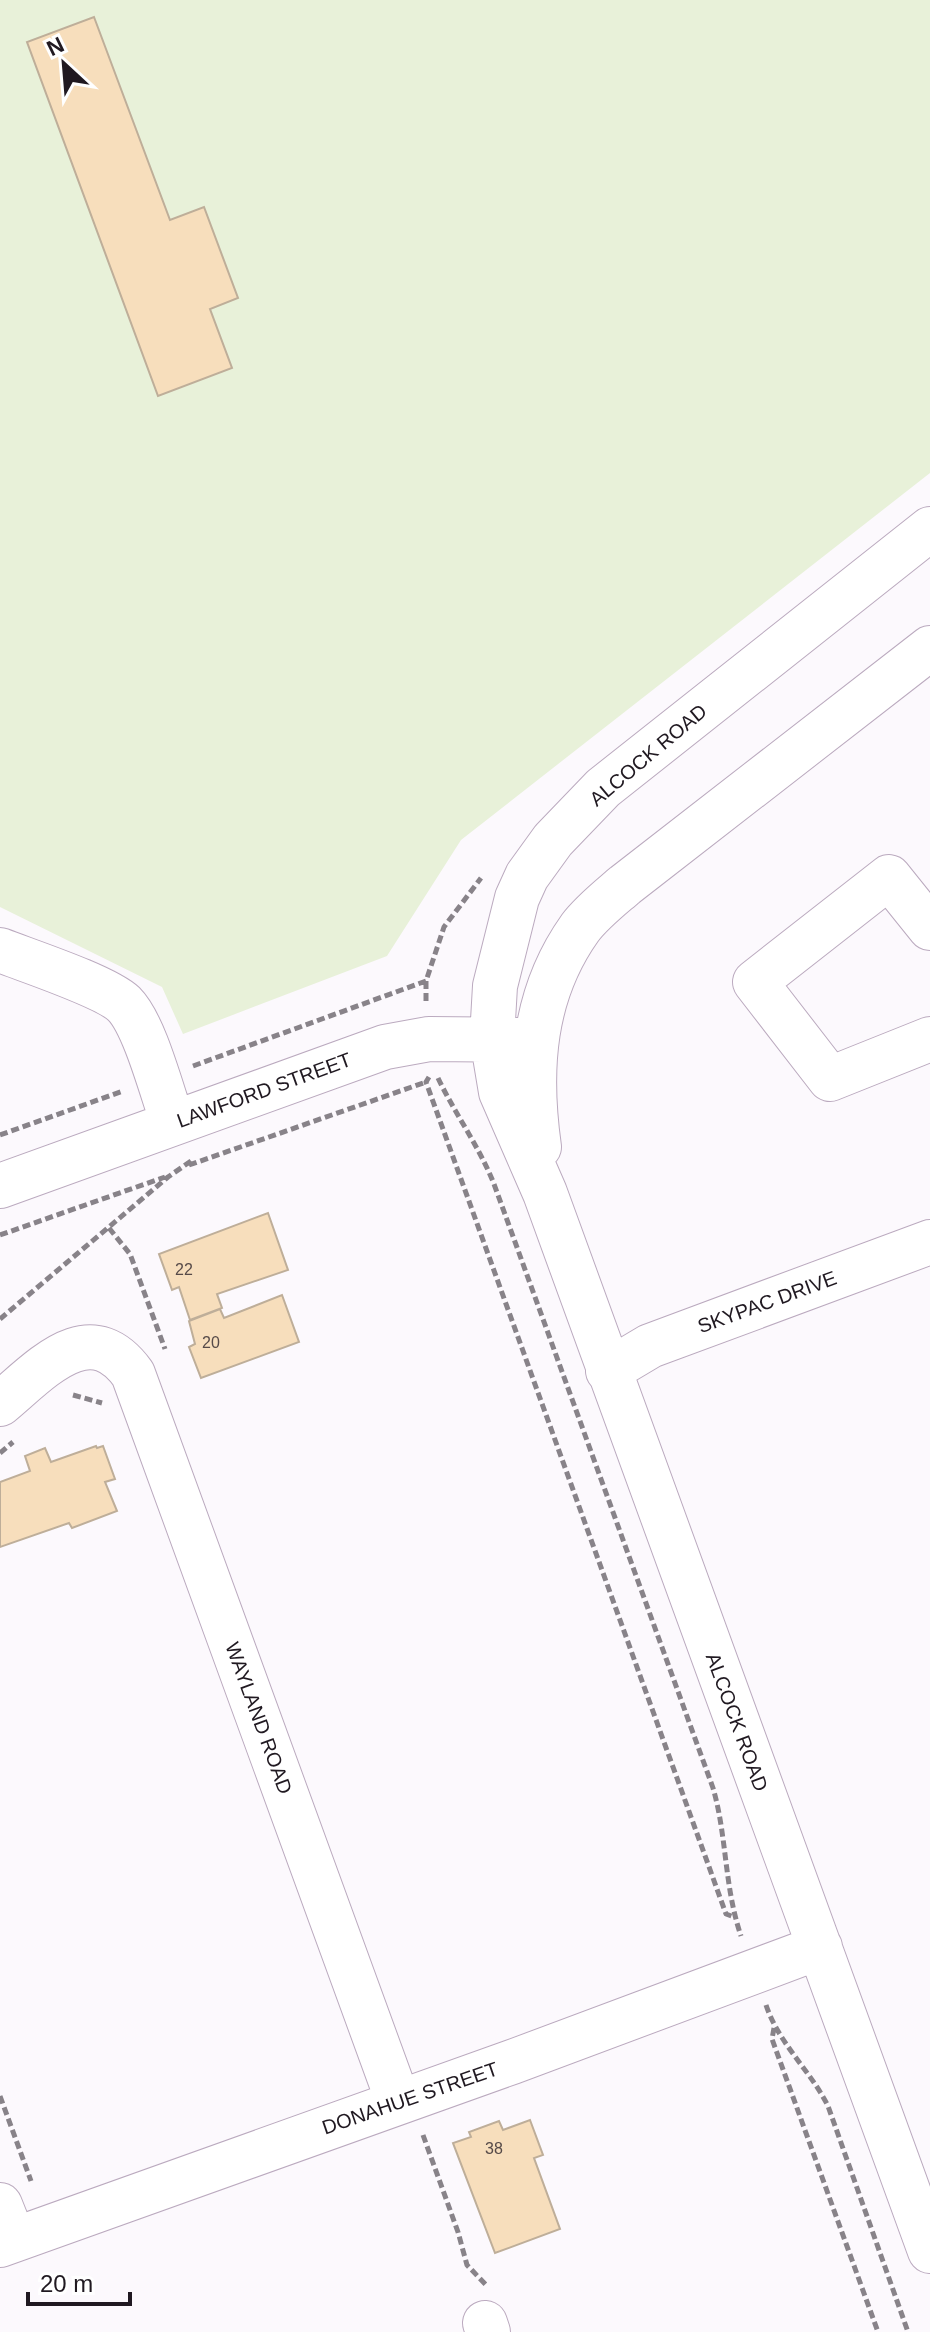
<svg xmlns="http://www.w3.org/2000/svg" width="930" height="2332" viewBox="0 0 930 2332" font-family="Arial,sans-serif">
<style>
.green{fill:#e8f1d9}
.building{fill:#f7debc;stroke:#beae99;stroke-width:2}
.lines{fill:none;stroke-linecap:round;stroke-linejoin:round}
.minor-casing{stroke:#bbaabf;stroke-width:46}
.path{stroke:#888389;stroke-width:5;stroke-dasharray:8 4;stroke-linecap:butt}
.minor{stroke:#fff;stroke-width:44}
.labels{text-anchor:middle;stroke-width:7;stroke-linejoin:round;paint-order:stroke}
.number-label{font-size:16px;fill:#564a48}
.street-label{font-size:20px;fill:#201921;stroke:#fff}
</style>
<rect width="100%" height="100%" fill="#fcf9fd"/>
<path class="green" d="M0,0H930V473L461,840L387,956L183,1034L162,987L0,907Z"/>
<path class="building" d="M94,17L170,220L204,207L238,298L210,309L232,368L158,396L27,42Z
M268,1213L288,1270L217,1294L222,1308L190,1320L179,1287L172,1290L159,1254Z
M282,1295L299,1342L201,1378L189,1347L195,1344L189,1321L220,1309L224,1318Z
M96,1446L97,1448L103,1446L115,1479L105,1482L117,1511L72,1528L69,1523L0,1547V1482L30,1471L25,1456L45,1448L51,1462Z
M530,2120L543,2155L534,2158L560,2229L495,2253L453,2143L471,2137L469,2132L499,2121L503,2130Z"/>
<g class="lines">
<g class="minor-casing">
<path id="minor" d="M930,529L603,788L553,840L527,876L517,898L495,986L492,1038L501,1092L545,1193L930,2251
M930,928L889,877L755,982L830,1079L930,1039
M0,950C28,961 105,986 124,1004C145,1025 162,1093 173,1123
M539,1147C528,1069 533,994 580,928C592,912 610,898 625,885L930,648
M0,1186L385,1047L429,1039L522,1040
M608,1371L650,1346L930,1242
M0,1404C40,1371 89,1313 133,1374L398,2101
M0,2205L14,2240
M0,2245L512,2062L820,1947
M485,2323L488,2332"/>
</g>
<path class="path" d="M426,1001V981L444,927L481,878
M193,1066L426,981
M429,1077L426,1082L726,1914L734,1917
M438,1078C455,1114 479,1146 494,1184L713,1788C727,1836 724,1886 741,1936
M0,1135L123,1091
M189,1165L426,1082
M109,1228L130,1254L165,1349
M0,1235L165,1177
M0,1319L168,1177L191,1161
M73,1395L102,1403
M0,1453L13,1442
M766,2005C779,2044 810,2070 828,2106L908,2332
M774,2028L772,2039L878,2332
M0,2096L31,2181
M423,2135L458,2232L467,2265L486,2285"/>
<use href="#minor" class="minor"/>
</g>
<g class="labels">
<g class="number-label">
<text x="184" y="1275">22</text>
<text x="211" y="1348">20</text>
<text x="494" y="2154">38</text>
</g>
<g class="street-label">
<text transform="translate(648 755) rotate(-40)" y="7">ALCOCK ROAD</text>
<text transform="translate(264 1090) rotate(-20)" y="7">LAWFORD STREET</text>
<text transform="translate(767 1302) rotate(-20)" y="7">SKYPAC DRIVE</text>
<text transform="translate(259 1718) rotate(70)" y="7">WAYLAND ROAD</text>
<text transform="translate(737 1722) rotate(70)" y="7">ALCOCK ROAD</text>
<text transform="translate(410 2098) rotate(-19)" y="7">DONAHUE STREET</text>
</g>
</g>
<g transform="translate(64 64) rotate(334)" stroke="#ffffff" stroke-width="6" paint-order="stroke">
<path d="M0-6L14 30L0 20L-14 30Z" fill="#201921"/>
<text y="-12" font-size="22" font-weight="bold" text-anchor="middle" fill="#201921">N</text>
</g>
<path d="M28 2292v12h102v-12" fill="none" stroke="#201921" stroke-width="4"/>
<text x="40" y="2292" font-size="24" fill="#201921" stroke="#ffffff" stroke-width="6" paint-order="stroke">20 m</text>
</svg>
